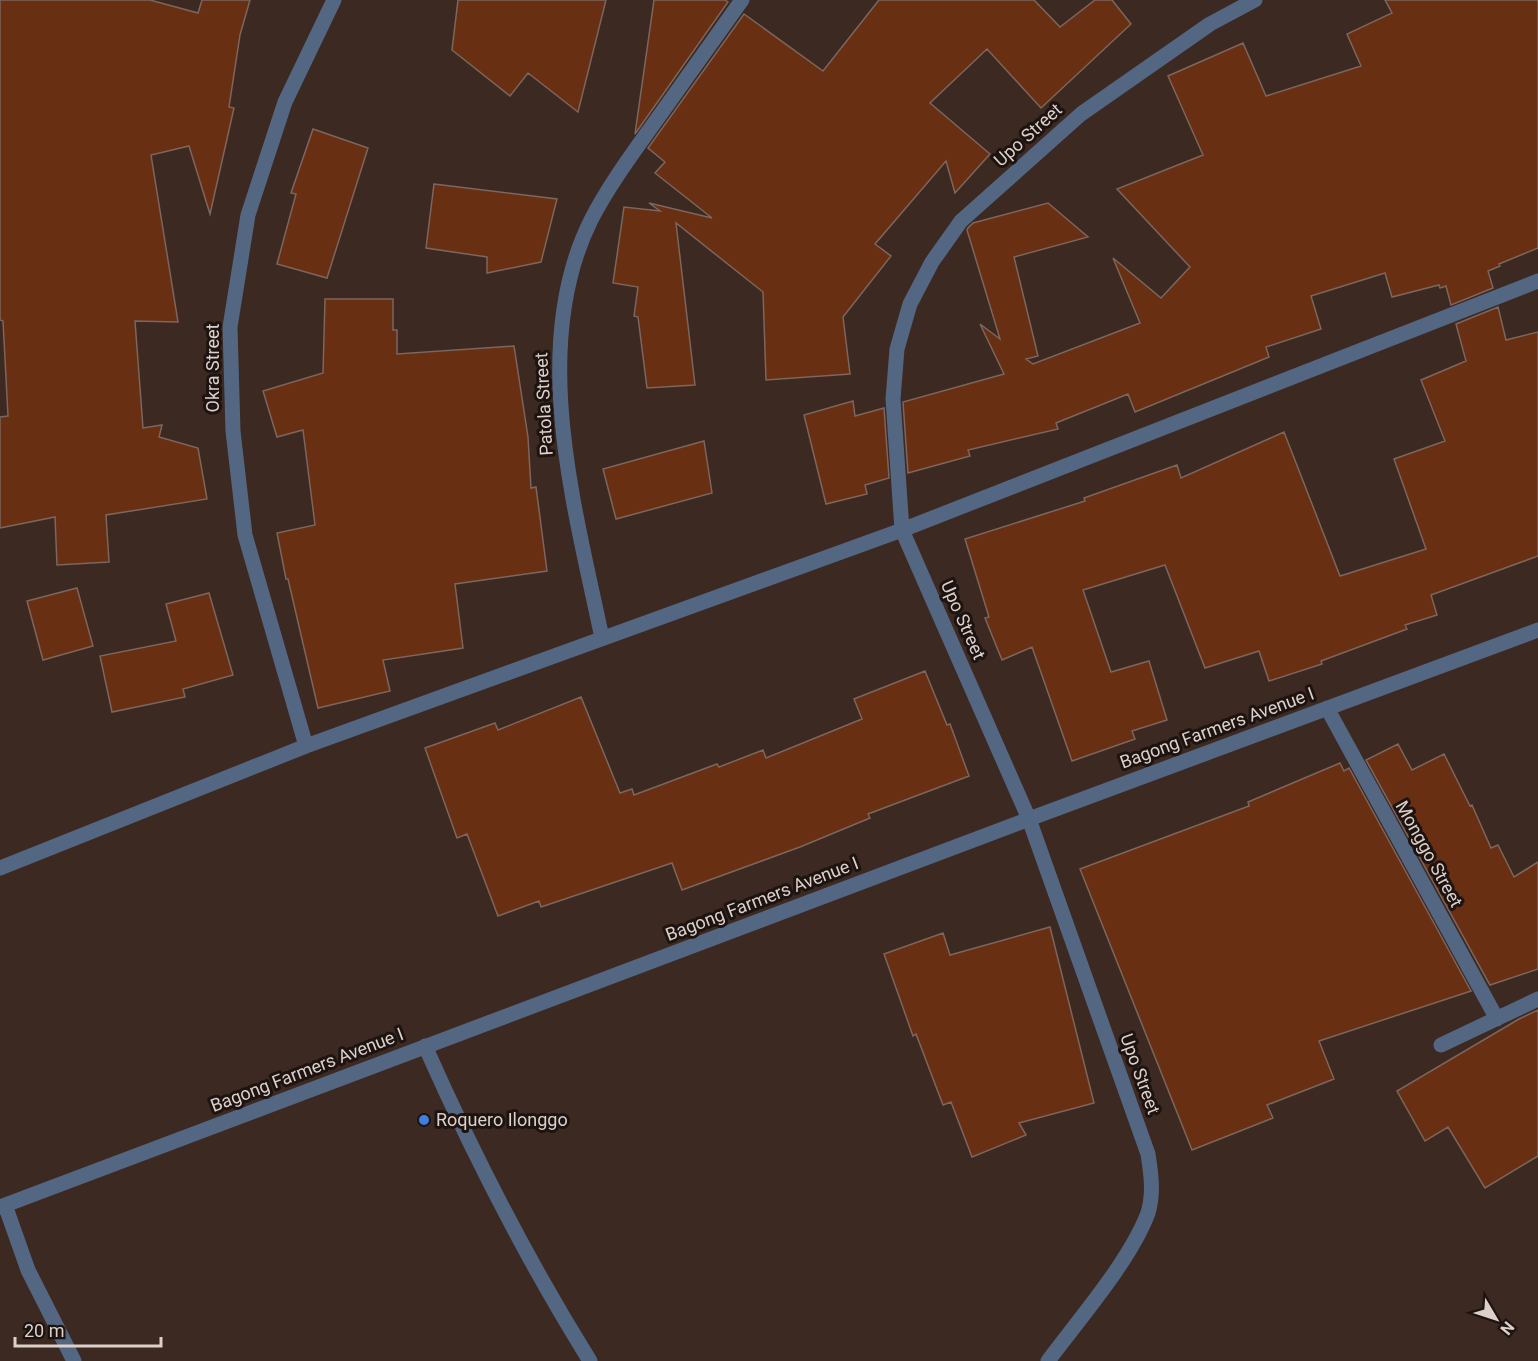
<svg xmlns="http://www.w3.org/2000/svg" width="1538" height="1361" viewBox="0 0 1538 1361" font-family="Roboto,sans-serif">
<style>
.building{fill:#692f13;stroke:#7c665d;stroke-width:1.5}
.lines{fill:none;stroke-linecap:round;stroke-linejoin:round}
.minor{stroke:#536783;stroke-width:15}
.shop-dot{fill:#3f7fe0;stroke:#1d1411;stroke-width:2}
.labels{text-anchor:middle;stroke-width:6;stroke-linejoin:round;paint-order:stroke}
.street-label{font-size:18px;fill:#ddd0cb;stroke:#1d1411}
.poi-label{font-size:18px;fill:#ddd0cb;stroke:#1d1411;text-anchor:start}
</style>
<rect width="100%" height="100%" fill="#3c2921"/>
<path class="building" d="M0,0H150L198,13L202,0H250L240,35L229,107L234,108L210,214L189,146L151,155L178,322L135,321L143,428L162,425L159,437L198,448L207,499L106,515L109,562L57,565L55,517L0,528V417L8,416L3,321L0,320Z
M458,0H606L578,112L528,73L510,96L452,50Z
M654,0H725L728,2L635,134Z
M879,0H1034L1060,27L1095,0H1112L1131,24L1041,108L987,49L930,103L990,154L955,193L946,161L875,244L891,256L843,317L850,374L766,380L763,292L676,223L695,385L647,388L638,317L634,316L638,287L613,283L624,207L660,211L649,203L712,218L655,173L665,162L648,148L744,14L823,71Z
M1385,0H1538V248L1499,264L1500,266L1488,271L1493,288L1451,305L1446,286L1440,288L1439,285L1392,297L1385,273L1311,296L1321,329L1266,347L1269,357L1135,412L1128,394L1056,423L1058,429L968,450L970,456L908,473L903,402L1004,374L980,324L1000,339L967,230L968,228L973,223L1048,203L1088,237L1014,257L1038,356L1026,359L1033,364L1140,323L1113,258L1161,298L1190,267L1117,189L1203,155L1168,76L1243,43L1266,96L1361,66L1347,34L1392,13Z
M313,129L368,148L327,278L277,264L296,194L291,193Z
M434,184L557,199L541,262L487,273V257L426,248Z
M325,299H393V330H397V354L514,346L528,437L531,488L536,487L547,571L455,584L463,648L383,660L390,691L318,708L288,579H286L277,533L315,525L303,430L277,437L263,391L323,373Z
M1498,307L1506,340L1538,332V556L1431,595L1437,615L1405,625L1407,629L1321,661L1322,664L1269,681L1259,651L1205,668L1165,565L1083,590L1111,672L1149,661L1167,720L1132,731L1135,739L1072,761L1032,647L1002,660L985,618L989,617L965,539L1085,501L1084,498L1177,465L1181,478L1284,432L1340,576L1426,549L1394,459L1445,441L1421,380L1466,361L1456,324Z
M853,401L855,416L884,408L889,478L865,485L867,494L826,504L804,415Z
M704,441L712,493L616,519L603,469Z
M77,588L93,646L43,660L27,601Z
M209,593L233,675L183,689L185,697L112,712L100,656L176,641L166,604Z
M925,671L947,725L950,724L969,776L868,814L870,818L800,847L682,890L672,863L541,907L539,901L498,916L467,834L457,838L425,748L495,723L498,730L581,697L620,793L632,789L634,795L717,764L719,767L763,750L766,758L862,719L854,699Z
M1398,744L1412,770L1444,754L1470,806L1472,805L1491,848L1498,845L1514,877L1538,862V969L1490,985L1366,760Z
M1340,763L1344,771L1349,768L1471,991L1319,1041L1334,1079L1267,1105L1273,1118L1192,1150L1080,869L1249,806L1248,802Z
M1050,927L1094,1103L1019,1123L1026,1135L972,1157L951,1102L943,1105L916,1034L913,1036L884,954L943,933L950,955Z
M1538,1010V1156L1485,1188L1448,1127L1425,1141L1397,1091L1519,1019Z"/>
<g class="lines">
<path class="minor" d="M602,638C575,508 528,346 591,220C609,185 633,153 655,122C684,81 713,41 742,0
M1327,708L1497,1019
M306,746L245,535L233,431L230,327L248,215L285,102L334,0
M0,868L306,746L902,530L1538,281
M1441,1045L1538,999
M425,1046C473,1154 527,1260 590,1361
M5,1205L28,1270L74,1361
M0,1207L1029,819L1538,630
M1048,1361C1079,1319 1130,1261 1148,1213C1154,1193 1151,1174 1148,1154L1029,819L902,530L893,399L897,349L910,304L932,262L961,221L1081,114L1210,24L1255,0"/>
</g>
<circle class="shop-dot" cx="424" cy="1120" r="6"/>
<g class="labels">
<g class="street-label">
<text transform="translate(1028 135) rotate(-42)" y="6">Upo Street</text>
<text transform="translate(213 368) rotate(-90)" y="6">Okra Street</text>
<text transform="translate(544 404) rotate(-93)" y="6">Patola Street</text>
<text transform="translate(963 620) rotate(66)" y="6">Upo Street</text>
<text transform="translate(1217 728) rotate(-20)" y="6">Bagong Farmers Avenue I</text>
<text transform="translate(1429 854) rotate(61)" y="6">Monggo Street</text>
<text transform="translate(762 899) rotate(-21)" y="6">Bagong Farmers Avenue I</text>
<text transform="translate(307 1070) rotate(-21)" y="6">Bagong Farmers Avenue I</text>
<text transform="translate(1140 1074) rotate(70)" y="6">Upo Street</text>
</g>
<g class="poi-label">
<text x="436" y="1126">Roquero Ilonggo</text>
</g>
</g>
<g transform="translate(1496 1319) rotate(129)" stroke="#1d1411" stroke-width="4.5" paint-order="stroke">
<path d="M0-4.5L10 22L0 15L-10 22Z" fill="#ddd0cb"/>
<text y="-9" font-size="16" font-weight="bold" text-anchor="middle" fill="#ddd0cb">N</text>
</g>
<path d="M15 1337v9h146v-9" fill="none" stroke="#ddd0cb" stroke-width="3"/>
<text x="24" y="1337" font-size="18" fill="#ddd0cb" stroke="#1d1411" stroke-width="4.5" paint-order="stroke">20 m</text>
</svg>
